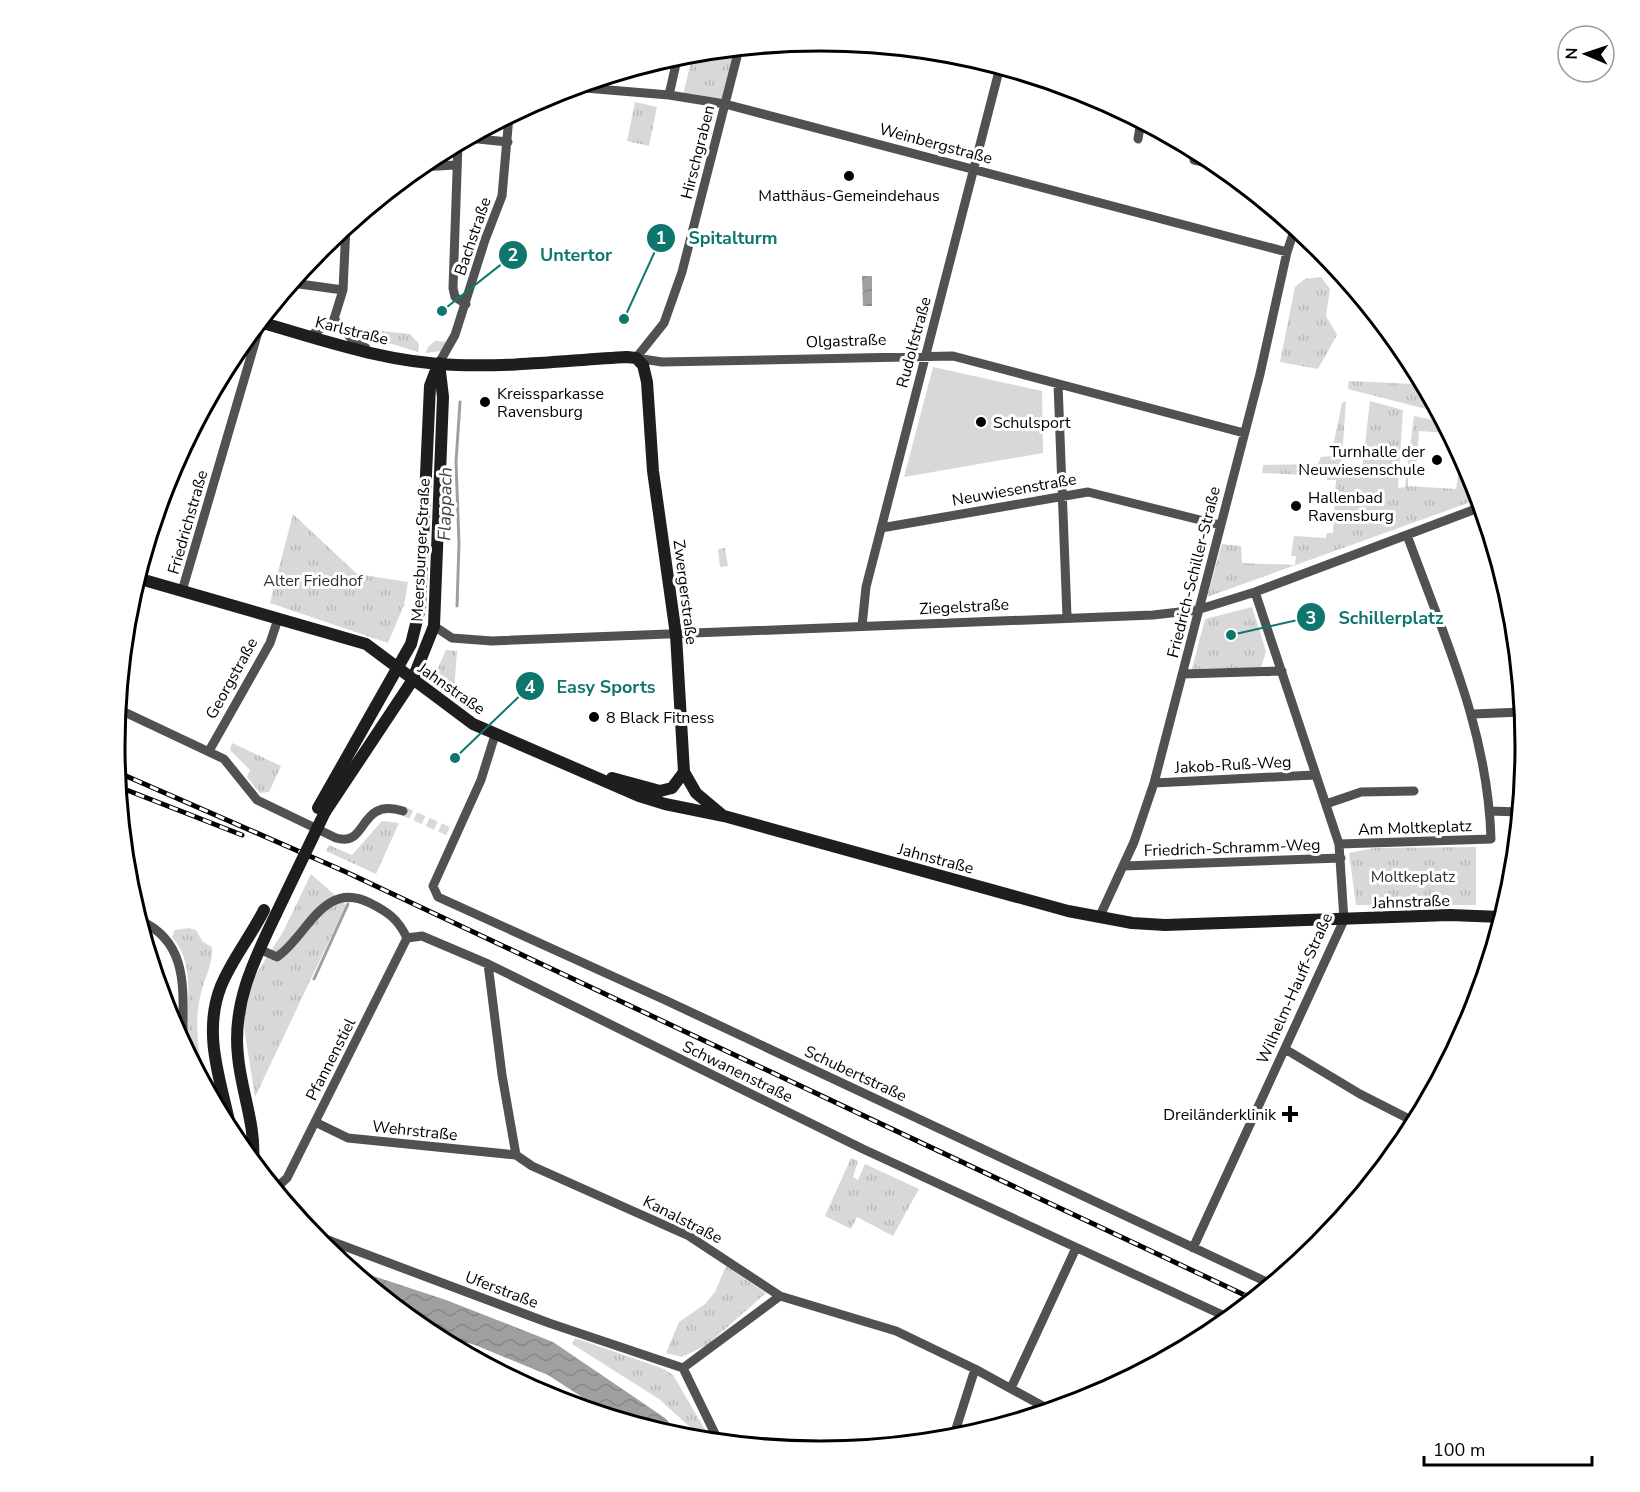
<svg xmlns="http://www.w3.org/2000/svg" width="1640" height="1492" viewBox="0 0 1640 1492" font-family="'Nunito Sans',sans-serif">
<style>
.grass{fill:url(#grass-tufts)}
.garden{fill:#d8d8d8}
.water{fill:url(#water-waves)}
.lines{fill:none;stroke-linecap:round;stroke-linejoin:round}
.stream{stroke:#9f9f9f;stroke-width:3}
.street-tunnel{stroke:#d9d9d9;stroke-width:9;stroke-dasharray:9 4.5;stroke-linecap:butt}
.street{stroke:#515151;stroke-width:9}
.secondary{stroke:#1e1e1e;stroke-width:12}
.rail-casing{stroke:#000;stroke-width:5}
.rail{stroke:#fff;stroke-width:3;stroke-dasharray:9;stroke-linecap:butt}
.secondary-bridge{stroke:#1e1e1e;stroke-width:12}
.poi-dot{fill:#000;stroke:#fff;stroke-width:2}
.labels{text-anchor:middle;stroke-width:6;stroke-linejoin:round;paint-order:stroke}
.street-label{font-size:16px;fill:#000;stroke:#fff}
.poi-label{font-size:16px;fill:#000;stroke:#fff;text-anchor:start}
.park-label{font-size:16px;fill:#2f2f2f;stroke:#fff}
.water-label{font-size:18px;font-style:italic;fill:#404040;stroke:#fff}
.rim{fill:none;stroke:#000;stroke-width:3}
.leader{fill:none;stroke:#0f766e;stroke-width:2}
.callout-dot{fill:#0f766e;stroke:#fff;stroke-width:2}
.mark-label{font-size:18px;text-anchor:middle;font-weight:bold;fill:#fff}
.callout-label{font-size:18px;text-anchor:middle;font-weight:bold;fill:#0f766e;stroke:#fff;stroke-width:6;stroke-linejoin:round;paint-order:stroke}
</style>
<defs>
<pattern id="grass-tufts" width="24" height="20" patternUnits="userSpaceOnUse" patternTransform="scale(1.5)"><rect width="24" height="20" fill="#d8d8d8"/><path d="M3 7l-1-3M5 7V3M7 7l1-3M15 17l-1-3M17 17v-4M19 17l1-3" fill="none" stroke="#b8b8b8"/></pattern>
<pattern id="water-waves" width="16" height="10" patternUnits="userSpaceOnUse" patternTransform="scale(1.5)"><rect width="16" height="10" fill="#9f9f9f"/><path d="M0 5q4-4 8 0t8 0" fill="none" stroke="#878787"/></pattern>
</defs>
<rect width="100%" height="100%" fill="#fff"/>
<path class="grass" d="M735,49L722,101L683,95L693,53Z
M635,102L657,107L649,146L627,141Z
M1321,277L1330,289L1326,316L1337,335L1318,369L1280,362L1295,287L1305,279Z
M354,328L410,334L419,344L418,352L392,344L352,336L350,330Z
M435,341L449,342L441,351L426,353L428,347Z
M1415,376L1419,377L1438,412L1348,389L1349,381L1414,384Z
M1346,401L1341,470H1362L1370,401L1403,410L1398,488L1405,487L1414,416L1443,422L1449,433L1419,431L1416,469H1408V486L1456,489L1461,455L1472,476L1479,499L1207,597L1222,544L1241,546L1242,563L1295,565L1296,556H1291L1294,536L1326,538L1327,533H1333L1336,480H1327V476L1262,473L1263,465L1318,464L1321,457L1331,456L1342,403Z
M293,514L357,574L408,582L404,605L388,643L270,603Z
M725,548L728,566L720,567L718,549Z
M1252,607L1266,651L1261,668L1192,669L1205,619Z
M446,650L457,651L454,692L434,677Z
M232,743L281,766L269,792L260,793L247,777L250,770L230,750Z
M382,821L399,823L376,874L326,851L329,845L352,855Z
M1476,847V905H1356L1349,853L1374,848Z
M311,874L346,905L255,1097L243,1021L251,982L283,932Z
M189,928L196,930L203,942L212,947C213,965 205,976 201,993C193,1025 199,1060 208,1091C202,1080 191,1066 189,1054C182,1016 200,968 172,937L175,930Z
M851,1158L858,1161L853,1177L858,1180L865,1164L919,1189L893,1236L857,1217L851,1229L825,1216Z
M726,1266L766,1293L707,1345L682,1357L666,1353L679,1322L705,1304L715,1292Z
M575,1338L664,1369L673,1375L710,1438L704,1440L659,1399L572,1344Z"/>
<path class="garden" d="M726,50L721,81L707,78L712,51Z
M933,367L1042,391L1043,453L904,477Z
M1374,446L1399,448L1396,494L1370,492Z"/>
<path class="water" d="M862,276H872V306H863Z
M349,1268L446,1300L553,1342L665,1418L684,1438L613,1417L548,1375L475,1345L425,1330Z"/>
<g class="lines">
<path class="stream" d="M457,606L459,543L456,462L460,402
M314,979L348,904"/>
<path class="street-tunnel" d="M403,811L448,831"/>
<path class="street" d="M573,87L669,95L725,104L1287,252
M669,95L678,55
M468,138L508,142
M1138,139L1141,121
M458,144L453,288L455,297L466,304
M1194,160L1221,166
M419,167L456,165
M292,283L343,290
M334,319C346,330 350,342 366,348
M309,337L334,319L343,290L346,226
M636,358L662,362L953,356L1244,433
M636,358L664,323L682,272L739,49
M439,363L455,335L485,240L502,196L509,116
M1058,384L1067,616
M881,528L1088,492L1220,525
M182,591L261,322
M434,626L452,638L492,641L1153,615L1197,610L1255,592L1481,507
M862,626L866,587L1000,67
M1183,674L1282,671
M118,709L224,759L257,800L336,838C369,848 357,797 403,811
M1473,714L1522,712
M495,735L481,780L433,886L438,897L665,1000L1271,1284
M209,751L270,643L278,619
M1154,783L1314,775
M1326,804L1361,792L1414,791
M1490,811L1519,812
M1339,844L1491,839C1488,730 1444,637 1407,535
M1124,866L1341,858
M1099,918L1134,842L1154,783L1260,374L1287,252L1295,228
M139,920C192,943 182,995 183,1044
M407,938L422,936L488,964L863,1149L1229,1318
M259,949L277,957C307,937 323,879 370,903C388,912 398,919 407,938
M488,964L502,1075L516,1155L532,1166L689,1236L780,1296L896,1331L975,1369L1050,1410
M1285,1049L1360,1094L1415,1122
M315,1122L348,1138L516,1155
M275,1189L287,1178L407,938
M312,1234L549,1323L683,1368L719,1442
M1193,1248L1344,920L1339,844L1255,592
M683,1368L780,1296
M1011,1388L1076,1248
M953,1438L975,1369"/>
<path class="secondary" d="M260,322C324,341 389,363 457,365C514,367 570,360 627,357L636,358L643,365L647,382L653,471L676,635L684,772L696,793L721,814
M137,578L366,644L473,724L639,796L665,804L724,816L1068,911L1132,923L1165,925L1450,915L1502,917
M612,778L660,791L672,788L684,772
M318,808L411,644L420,608L430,386L438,365
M325,812L412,681L434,626L443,397L439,363
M232,1135C223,1086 201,1036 221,986C232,959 251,936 264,910
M253,1161C256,1125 241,1091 238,1056C232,1004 254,960 276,914"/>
<g class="rail-casing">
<path id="rail" d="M117,772L346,872L1253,1299
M119,787L242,835"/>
</g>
<use href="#rail" class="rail"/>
<path class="secondary-bridge" d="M276,914L325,812"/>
</g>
<g class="poi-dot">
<circle cx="849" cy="176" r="6"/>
<circle cx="485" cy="402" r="6"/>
<circle cx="981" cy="422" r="6"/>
<circle cx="1437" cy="460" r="6"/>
<circle cx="1296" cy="506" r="6"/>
<circle cx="594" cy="717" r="6"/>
<path d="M1287 1105h6v6h6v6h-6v6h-6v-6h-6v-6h6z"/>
</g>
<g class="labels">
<g class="street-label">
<text transform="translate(936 143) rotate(15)" y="6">Weinbergstraße</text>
<text transform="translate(697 152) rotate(-76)" y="6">Hirschgraben</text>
<text transform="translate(472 236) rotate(-71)" y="6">Bachstraße</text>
<text transform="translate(352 330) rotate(14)" y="6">Karlstraße</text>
<text transform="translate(846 340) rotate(-2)" y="6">Olgastraße</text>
<text transform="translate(913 342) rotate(-75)" y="6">Rudolfstraße</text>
<text transform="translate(1014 489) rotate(-10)" y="6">Neuwiesenstraße</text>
<text transform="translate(187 522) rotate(-74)" y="6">Friedrichstraße</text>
<text transform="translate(420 550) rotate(-87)" y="6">Meersburger Straße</text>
<text transform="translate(1193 572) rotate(-76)" y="6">Friedrich-Schiller-Straße</text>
<text transform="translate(686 592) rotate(83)" y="6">Zwergerstraße</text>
<text transform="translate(964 606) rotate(-3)" y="6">Ziegelstraße</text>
<text transform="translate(231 678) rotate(-61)" y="6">Georgstraße</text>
<text transform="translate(452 688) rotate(35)" y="6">Jahnstraße</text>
<text transform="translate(1233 764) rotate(-3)" y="6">Jakob-Ruß-Weg</text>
<text transform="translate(1415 827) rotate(-2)" y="6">Am Moltkeplatz</text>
<text transform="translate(1232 847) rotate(-2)" y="6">Friedrich-Schramm-Weg</text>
<text transform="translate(936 858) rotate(15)" y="6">Jahnstraße</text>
<text transform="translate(1411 901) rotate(-2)" y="6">Jahnstraße</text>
<text transform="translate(1294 988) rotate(-66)" y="6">Wilhelm-Hauff-Straße</text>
<text transform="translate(330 1059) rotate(-63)" y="6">Pfannenstiel</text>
<text transform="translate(738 1071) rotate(26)" y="6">Schwanenstraße</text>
<text transform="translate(856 1073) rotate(25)" y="6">Schubertstraße</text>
<text transform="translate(415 1130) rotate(6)" y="6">Wehrstraße</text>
<text transform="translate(683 1219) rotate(27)" y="6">Kanalstraße</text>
<text transform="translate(502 1289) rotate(21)" y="6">Uferstraße</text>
</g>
<g class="poi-label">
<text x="849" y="201" text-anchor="middle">Matthäus-Gemeindehaus</text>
<text x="497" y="399">Kreissparkasse<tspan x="497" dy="18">Ravensburg</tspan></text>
<text x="993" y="428">Schulsport</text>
<text x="1425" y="457" text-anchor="end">Turnhalle der<tspan x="1425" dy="18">Neuwiesenschule</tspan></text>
<text x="1308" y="503">Hallenbad<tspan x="1308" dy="18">Ravensburg</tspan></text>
<text x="606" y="723">8 Black Fitness</text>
<text x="1276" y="1120" text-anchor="end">Dreiländerklinik</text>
</g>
<g class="park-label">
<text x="313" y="586">Alter Friedhof</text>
<text x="1413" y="882">Moltkeplatz</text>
</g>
<g class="water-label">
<text transform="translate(445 504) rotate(-89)" y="6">Flappach</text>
</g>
</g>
<path d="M0 0H1640V1492H0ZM125 746a695 695 0 1 1 1390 0a695 695 0 1 1-1390 0Z" fill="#fff" fill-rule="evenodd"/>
<path class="rim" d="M125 746a695 695 0 1 1 1390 0a695 695 0 1 1-1390 0Z"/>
<path class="leader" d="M624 319L661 238M442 311L513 255M1231 635L1311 617M455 758L530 686"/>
<g class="callout-dot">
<circle cx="624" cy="319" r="6"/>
<circle cx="442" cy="311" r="6"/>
<circle cx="1231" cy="635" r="6"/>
<circle cx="455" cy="758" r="6"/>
<circle cx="661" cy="238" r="15"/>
<circle cx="513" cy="255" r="15"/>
<circle cx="1311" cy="617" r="15"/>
<circle cx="530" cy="686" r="15"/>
</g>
<g class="mark-label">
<text x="661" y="244">1</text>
<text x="513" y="261">2</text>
<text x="1311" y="624">3</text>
<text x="530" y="693">4</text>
</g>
<g class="callout-label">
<text x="733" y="244">Spitalturm</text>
<text x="576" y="261">Untertor</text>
<text x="1391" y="624">Schillerplatz</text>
<text x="606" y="693">Easy Sports</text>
</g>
<g transform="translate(1586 54) rotate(272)"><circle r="28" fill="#ffffff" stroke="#999999" stroke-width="1.5"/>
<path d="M0-4.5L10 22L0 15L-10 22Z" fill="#000000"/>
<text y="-9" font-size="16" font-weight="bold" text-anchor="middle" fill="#000000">N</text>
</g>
<path d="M1424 1456v9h168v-9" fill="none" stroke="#000000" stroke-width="3"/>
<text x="1433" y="1456" font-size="18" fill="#000000" stroke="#ffffff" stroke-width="4.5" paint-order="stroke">100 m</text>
</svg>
